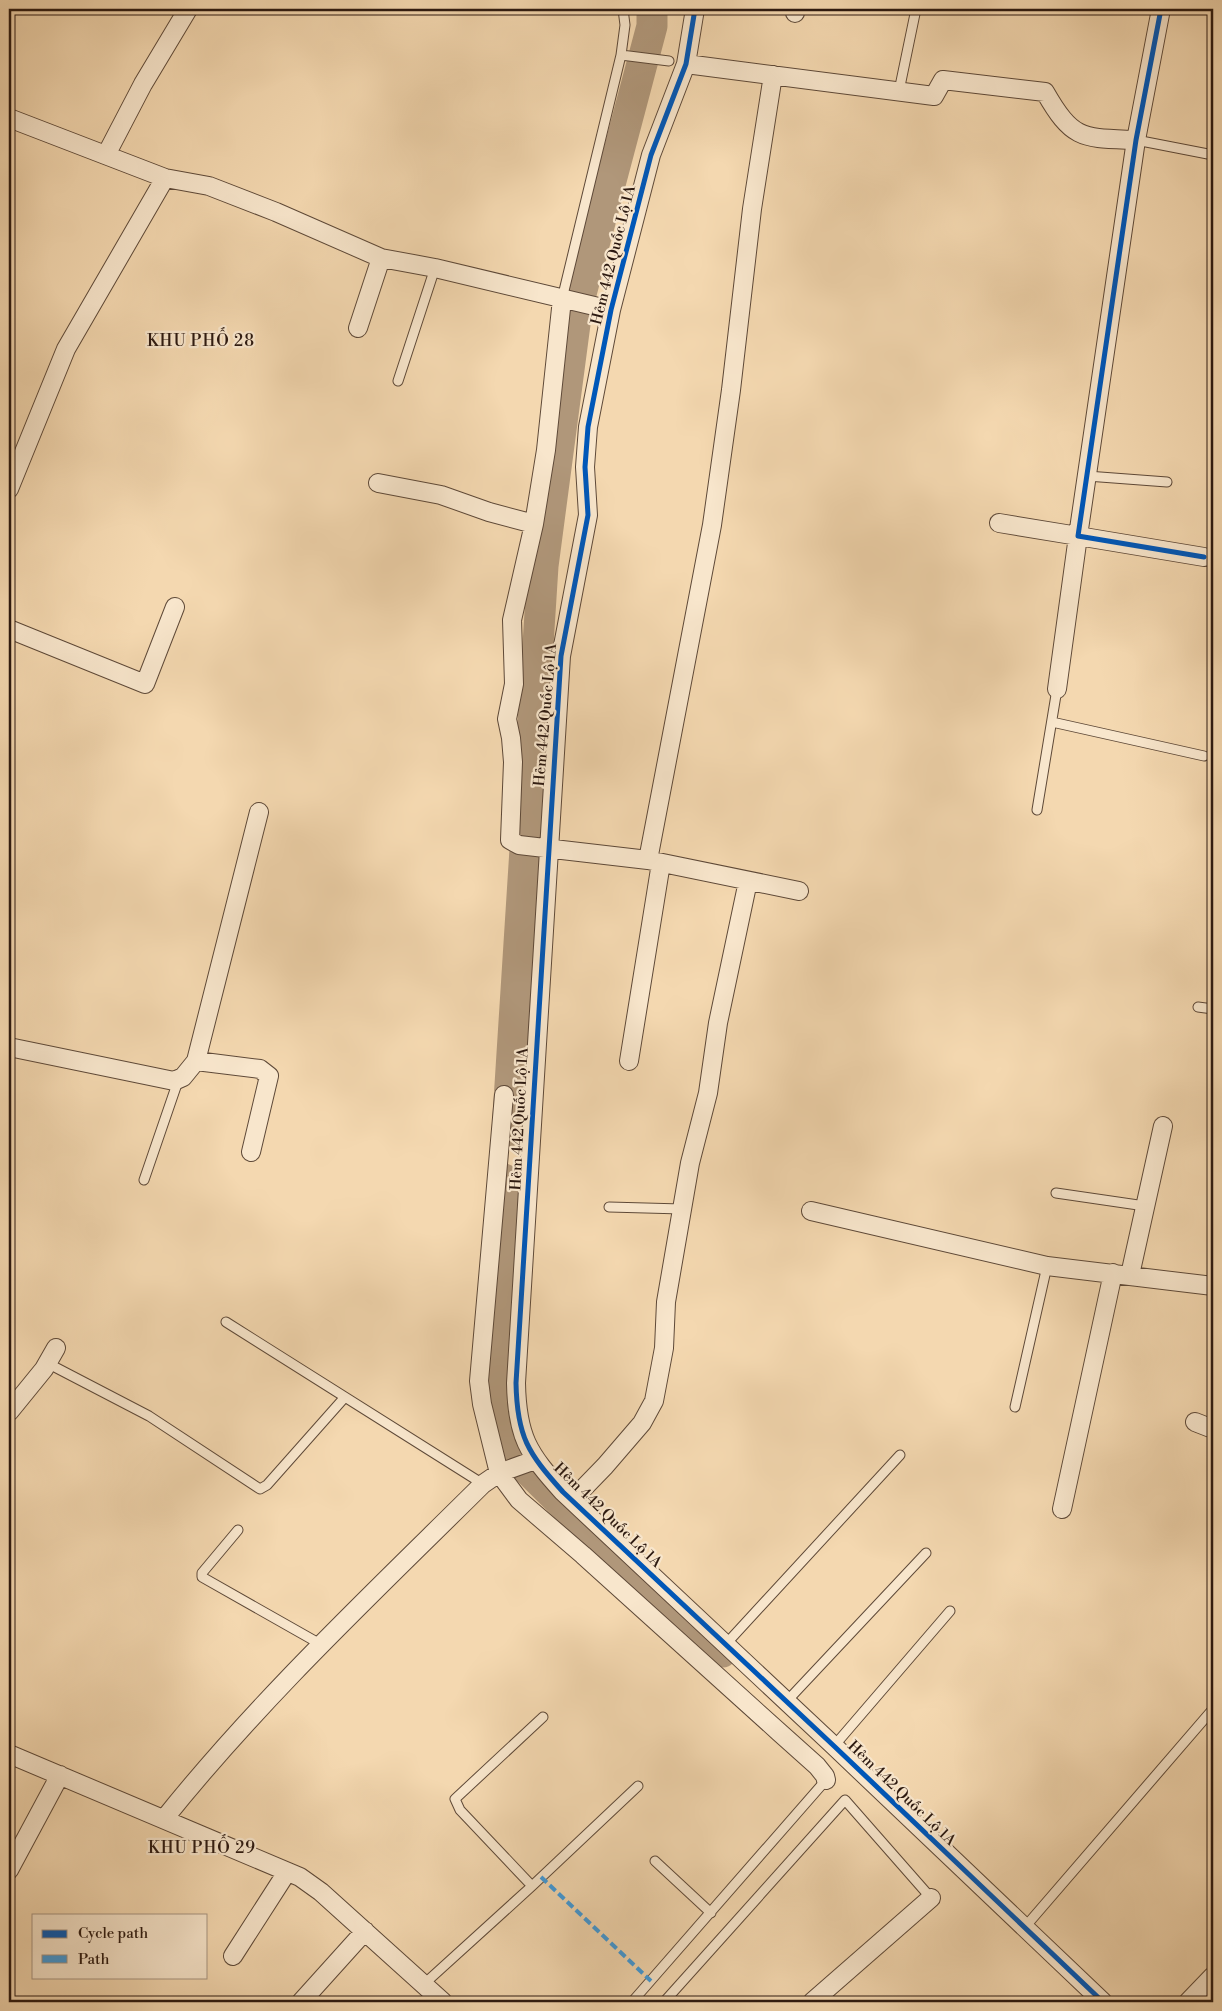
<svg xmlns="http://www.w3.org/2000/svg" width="1222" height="2011" viewBox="0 0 1222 2011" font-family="'Libre Bodoni',serif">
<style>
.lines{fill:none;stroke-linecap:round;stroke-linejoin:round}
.river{stroke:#b0977a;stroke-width:31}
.lane-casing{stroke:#5e4938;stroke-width:11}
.street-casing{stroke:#5e4938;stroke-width:20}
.lane{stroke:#f8e6cc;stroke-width:9}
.street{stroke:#f8e6cc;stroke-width:18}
.quiet{stroke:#3d9bde;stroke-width:4;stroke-dasharray:8 4;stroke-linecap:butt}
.cycleway-casing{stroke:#f8e6cc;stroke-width:8}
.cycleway{stroke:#0057b8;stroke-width:5}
.labels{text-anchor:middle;stroke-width:4.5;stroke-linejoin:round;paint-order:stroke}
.street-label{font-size:15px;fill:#2c1910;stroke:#f8e6cc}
.neighbourhood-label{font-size:16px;letter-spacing:1px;fill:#2c1910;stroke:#f8e6cc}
</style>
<rect width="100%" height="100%" fill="#f4d8b0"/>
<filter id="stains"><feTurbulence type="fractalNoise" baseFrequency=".004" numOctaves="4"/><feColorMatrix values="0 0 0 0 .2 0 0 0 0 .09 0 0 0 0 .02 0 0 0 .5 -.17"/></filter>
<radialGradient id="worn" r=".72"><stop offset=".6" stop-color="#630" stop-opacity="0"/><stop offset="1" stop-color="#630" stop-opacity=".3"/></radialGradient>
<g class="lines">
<path class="river" d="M507,1132L543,566L577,309L652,26V9
M504,1179L493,1362L494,1410L500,1438L525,1467L608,1549L722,1652"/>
<g class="lane-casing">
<path id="lane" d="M621,55L669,61
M899,91L916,9
M1136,140L1213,155
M562,299L621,55L625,25L623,9
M398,381L435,268
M1087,476L1167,482
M1052,722L1204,756
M1037,810L1057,689
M1198,1007L1213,1009
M144,1180L178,1081
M1056,1193L1145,1206
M609,1207L682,1209
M226,1322L483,1484
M49,1364L149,1416L260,1489L267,1485L345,1397
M1015,1407L1047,1266
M238,1530L202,1573V1577L322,1645
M726,1644L900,1455
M787,1701L926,1553
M834,1746L950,1611
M655,1861L711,1913
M532,1886L460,1810L455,1799L543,1717
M1025,1927L1213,1709
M423,1985L532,1886L638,1786
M632,2002L826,1780
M664,2002L845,1800L931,1898"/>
</g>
<g class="street-casing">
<path id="street" d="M695,9L686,64L651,155L611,310L588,427L585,467L588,515L561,656L516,1383C517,1437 528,1453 563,1492L834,1746L1103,2002
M1161,9L1136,140L1078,536L1204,557
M795,13V9
M686,64L934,96L943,80L1045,92C1073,141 1083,138 1136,140
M9,118L165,178L209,186L276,212L381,258L435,268L611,310
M106,155L143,84L188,9
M562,299L546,450L534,524L512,620L514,684L507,719L511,738L513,762L510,840L519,845L648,860L799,891
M358,328L381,258
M378,483L441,495L489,512L534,524
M9,489L66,349L165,178
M999,523L1078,536L1057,689
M9,629L145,684L175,607
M648,860L712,525L731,390L752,209L773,75
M9,1047L174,1081L183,1077L196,1061L260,1069L269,1076L251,1152
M196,1061L259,812
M629,1061L661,863
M504,1095L479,1381L482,1404L499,1473L519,1500L583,1555L779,1732L817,1766L825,1776L826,1780
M811,1211L1047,1266L1213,1286
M1130,1275L1163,1126
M9,1412L44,1369L56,1348
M1195,1422L1213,1429
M572,1500L605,1466L642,1423L654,1401L664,1348L666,1302L690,1163L708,1093L718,1023L748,881
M1062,1509L1113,1273
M9,1754L300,1877L321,1892L443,2002
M164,1819C260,1699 374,1592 483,1484L499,1473L535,1460
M9,1870L60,1775
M233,1956L287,1872
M301,2002L365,1931
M812,2002L931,1898
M1188,2002L1213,1976"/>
</g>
<use href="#lane" class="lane"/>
<use href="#street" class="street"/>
<path class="quiet" d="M541,1877L651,1981"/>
<g class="cycleway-casing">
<path id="cycleway" d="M695,9L686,64L651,155L611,310L588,427L585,467L588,515L561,656L516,1383C517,1437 528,1453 563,1492L834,1746L1103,2002
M1161,9L1136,140L1078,536L1204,557"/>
</g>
<use href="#cycleway" class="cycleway"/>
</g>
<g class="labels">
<g class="street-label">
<text transform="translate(613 255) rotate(-76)" y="5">Hẻm 442 Quốc Lộ 1A</text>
<text transform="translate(545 715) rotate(-85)" y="5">Hẻm 442 Quốc Lộ 1A</text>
<text transform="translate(519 1119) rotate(-87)" y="5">Hẻm 442 Quốc Lộ 1A</text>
<text transform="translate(608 1515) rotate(44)" y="5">Hẻm 442 Quốc Lộ 1A</text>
<text transform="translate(902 1793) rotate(44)" y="5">Hẻm 442 Quốc Lộ 1A</text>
</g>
<g class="neighbourhood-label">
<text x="201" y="346">KHU PHỐ 28</text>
<text x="202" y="1853">KHU PHỐ 29</text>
</g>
</g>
<rect width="1222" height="2011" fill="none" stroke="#f4d8b0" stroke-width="30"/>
<rect x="10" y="10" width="1202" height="1991" fill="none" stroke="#2c1910" stroke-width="2.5"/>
<rect x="15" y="15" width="1192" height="1981" fill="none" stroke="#2c1910"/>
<rect x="32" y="1914" width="175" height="65" fill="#f8e6cc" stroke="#a69481"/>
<rect x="42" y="1930" width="25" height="8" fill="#0057b8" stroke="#a69481"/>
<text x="78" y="1938" font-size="15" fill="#2c1910">Cycle path</text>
<rect x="42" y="1955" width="25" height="8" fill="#3d9bde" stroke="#a69481"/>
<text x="78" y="1964" font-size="15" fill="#2c1910">Path</text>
<rect width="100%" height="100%" filter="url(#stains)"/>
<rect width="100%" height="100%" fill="url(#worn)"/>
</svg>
